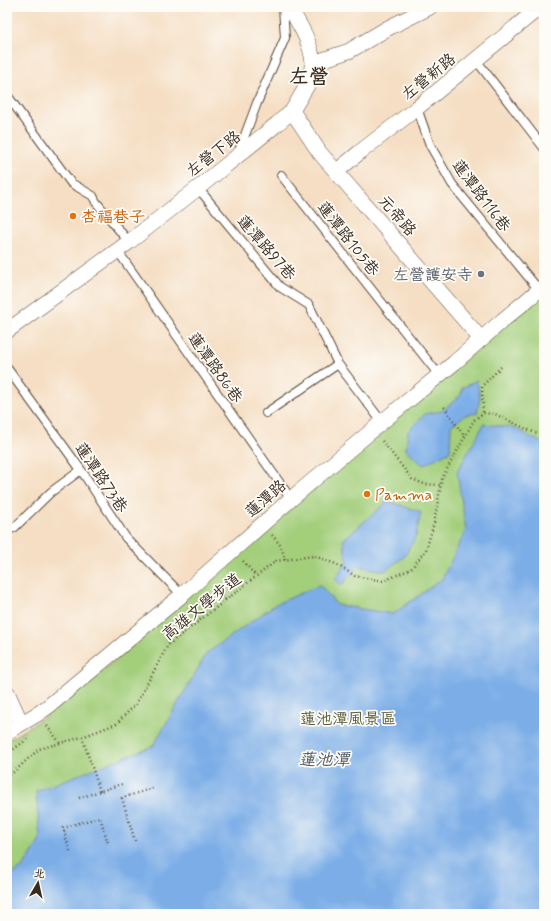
<svg xmlns="http://www.w3.org/2000/svg" width="551" height="921" viewBox="0 0 551 921" font-family="Mynerve,'LXGW WenKai TC',sans-serif">
<style>
.green{fill:#a3ce7a;stroke:#6f7c4c}
.water{fill:#7cade7;stroke:#5c6c82}
.lines{fill:none;stroke-linecap:round;stroke-linejoin:round}
.service-casing{stroke:#574537;stroke-width:10}
.minor-casing{stroke:#574537;stroke-width:16}
.path{stroke:#574537;stroke-width:2.5;stroke-dasharray:1 3;stroke-linecap:butt}
.service{stroke:#fff;stroke-width:8}
.minor{stroke:#fff;stroke-width:15}
.food-dot{fill:#e8710a;stroke:#fdfcf7;stroke-width:1.5}
.worship-dot{fill:#6b7280;stroke:#fdfcf7;stroke-width:1.5}
.labels{text-anchor:middle;stroke-width:3.5;stroke-linejoin:round;paint-order:stroke}
.street-label{font-size:16px;fill:#3b2a1e;stroke:#fdfcf7}
.food-label{font-size:16px;fill:#c56008;stroke:#fdfcf7;text-anchor:start}
.worship-label{font-size:16px;fill:#5b616d;stroke:#fdfcf7;text-anchor:end}
.park-label{font-size:16px;fill:#5a5b3a;stroke:#fdfcf7}
.water-label{font-size:17px;font-style:italic;fill:#525864;stroke:#fdfcf7}
.district-label{font-size:20px;font-weight:bold;fill:#3b2a1e;stroke:#fdfcf7}
</style>
<rect width="100%" height="100%" fill="#fdfcf7"/>
<filter id="ink" filterUnits="userSpaceOnUse"><feTurbulence type="fractalNoise" baseFrequency=".025" numOctaves="2"/><feDisplacementMap in="SourceGraphic" scale="8" xChannelSelector="R" yChannelSelector="G"/><feConvolveMatrix kernelMatrix="1 2 1 2 8 2 1 2 1" color-interpolation-filters="sRGB"/></filter>
<filter id="wash" filterUnits="userSpaceOnUse"><feTurbulence type="fractalNoise" baseFrequency=".012" numOctaves="4" result="noise"/><feDisplacementMap in="SourceGraphic" scale="16" xChannelSelector="R" yChannelSelector="G"/><feGaussianBlur stdDeviation="0.9" result="paint"/><feColorMatrix in="noise" values="0 0 0 0 0 0 0 0 0 0 0 0 0 0 0 0 0 1.4 0 .05"/><feComposite in="paint" operator="in"/></filter>
<g filter="url(#wash)">
<rect width="100%" height="100%" fill="#f5dec3"/>
<path class="green" d="M544,293V914H7V741L64,704L415,402Z"/>
<path class="water" d="M477,380L480,398L477,413L465,415L451,426L450,451L423,465L406,450L408,431L425,414L442,411L461,395L462,388Z
M484,424L515,428L544,444V914H7V878L24,866L40,840L36,791L153,746L207,653L276,604L320,585L337,605L393,614L442,579L466,530L457,472Z
M388,501L421,512L416,536L404,557L385,571L358,566L342,585L335,579L347,561L343,540Z"/>
</g>
<g filter="url(#ink)">
<g class="lines">
<g class="service-casing">
<path id="service" d="M476,60L544,148
M7,95L71,183L93,196L96,202L129,242
M417,108L430,145L452,184L539,290
M239,151L257,103L285,38L283,7
M281,175L439,375
M198,188L280,287L309,305L338,364L382,422
M117,250L291,499
M7,368L81,470L126,538L182,595
M266,413L338,364
M7,531L15,527L51,492L81,470"/>
</g>
<g class="minor-casing">
<path id="minor" d="M289,7C300,25 311,42 313,63
M292,111L320,153L481,339
M337,171L360,152L417,108L540,7
M7,331L129,242L198,188L277,124L292,111L308,84L313,63L349,51L388,28L430,7
M7,692L21,723
M7,732L39,713L50,705L182,595L291,499L382,422L454,363L503,320L544,286"/>
</g>
<path class="path" d="M444,407L465,437
M483,412L482,386L501,367
M382,441L412,479L424,484L440,485
M272,535L281,546L285,560
M243,561L256,576
M214,587L226,600
M47,726L60,743
M82,737L100,791
M7,754L29,738
M7,778L39,749L82,737L116,724L136,704L168,645L276,561L314,556L336,564L355,576L383,581L411,569L426,550L434,523L442,478L474,420L483,413L495,414L535,433L544,435
M79,798L122,784
M135,841L122,798L153,788
M70,851L63,828L100,817L108,843"/>
<use href="#service" class="service"/>
<use href="#minor" class="minor"/>
</g>
</g>
<g class="food-dot">
<circle cx="73" cy="216" r="4"/>
<circle cx="367" cy="494" r="4"/>
</g>
<circle class="worship-dot" cx="481" cy="274" r="4"/>
<g class="labels">
<g class="street-label">
<text transform="translate(428 76) rotate(-39)" y="6">左營新路</text>
<text transform="translate(213 153) rotate(-38)" y="6">左營下路</text>
<text transform="translate(482 195) rotate(53)" y="6">蓮潭路116巷</text>
<text transform="translate(398 215) rotate(49)" y="6">元帝路</text>
<text transform="translate(349 238) rotate(52)" y="6">蓮潭路105巷</text>
<text transform="translate(267 247) rotate(49)" y="6">蓮潭路97巷</text>
<text transform="translate(216 367) rotate(55)" y="6">蓮潭路86巷</text>
<text transform="translate(102 477) rotate(56)" y="6">蓮潭路73巷</text>
<text transform="translate(265 498) rotate(-41)" y="6">蓮潭路</text>
<text transform="translate(201 606) rotate(-39)" y="6">高雄文學步道</text>
</g>
<g class="food-label">
<text x="81" y="222">杏福巷子</text>
<text x="375" y="500">Pamma</text>
</g>
<g class="worship-label">
<text x="473" y="280">左營護安寺</text>
</g>
<g class="park-label">
<text x="348" y="724">蓮池潭風景區</text>
</g>
<g class="water-label">
<text x="324" y="765">蓮池潭</text>
</g>
<g class="district-label">
<text x="309" y="83">左營</text>
</g>
</g>
<rect width="551" height="921" fill="none" stroke="#fdfcf7" stroke-width="24"/>
<g transform="translate(38 883) rotate(9)" stroke="#fdfcf7" stroke-width="3" paint-order="stroke">
<path d="M0-3L7 15L0 10L-7 15Z" fill="#3b2a1e"/>
<text y="-6" font-size="11" font-weight="bold" text-anchor="middle" fill="#3b2a1e">北</text>
</g>
</svg>
